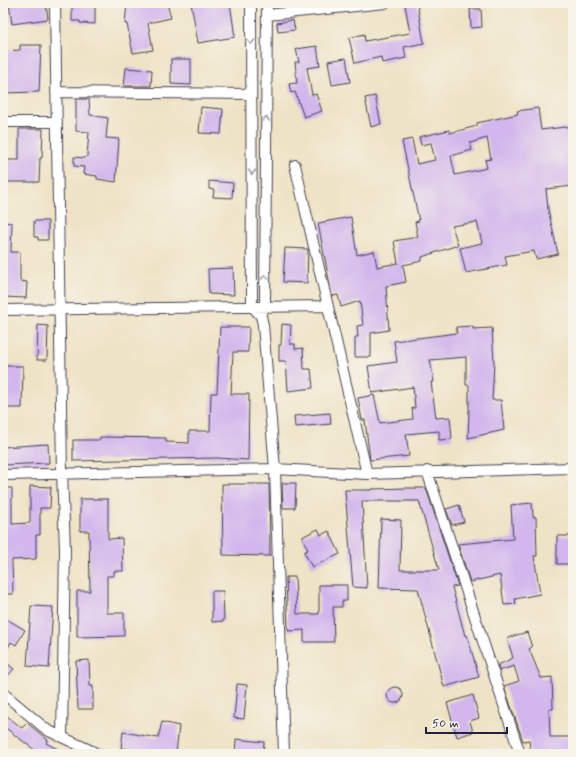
<svg xmlns="http://www.w3.org/2000/svg" width="576" height="757" viewBox="0 0 576 757" font-family="Mynerve,sans-serif">
<style>
.building{fill:#d2b6ed;fill-rule:evenodd}
.lines{fill:none;stroke-linecap:round;stroke-linejoin:round}
.street-casing{stroke:#413f50;stroke-width:12}
.street{stroke:#fff;stroke-width:10}
.oneway{stroke:#9c9ca7}
</style>
<rect width="100%" height="100%" fill="#f7f3e8"/>
<filter id="ink" filterUnits="userSpaceOnUse"><feTurbulence type="fractalNoise" baseFrequency=".025" numOctaves="2"/><feDisplacementMap in="SourceGraphic" scale="8" xChannelSelector="R" yChannelSelector="G"/><feConvolveMatrix kernelMatrix="1 2 1 2 8 2 1 2 1" color-interpolation-filters="sRGB"/></filter>
<filter id="wash" filterUnits="userSpaceOnUse"><feTurbulence type="fractalNoise" baseFrequency=".012" numOctaves="4" result="noise"/><feDisplacementMap in="SourceGraphic" scale="16" xChannelSelector="R" yChannelSelector="G"/><feGaussianBlur stdDeviation="0.9" result="paint"/><feColorMatrix in="noise" values="0 0 0 0 0 0 0 0 0 0 0 0 0 0 0 0 0 1.4 0 .05"/><feComposite in="paint" operator="in"/></filter>
<g filter="url(#wash)">
<rect width="100%" height="100%" fill="#efe3c6"/>
<g id="blocks">
<path class="building" d="M9,3H46L48,19L12,24Z
M72,3H95V24L80,23V21H72Z
M127,3H167L171,18L148,23L153,50L133,53L127,24H125Z
M191,3H230L235,37L198,43Z
M417,3L424,43L404,47L406,58L382,63L381,57L355,63L349,38L364,34L365,41L410,33L405,5Z
M470,9H481L482,27L471,28Z
M293,20L295,30L278,32L277,23Z
M20,45H41L39,92L3,93V51L20,50Z
M317,46L320,66L307,68L312,95L316,94L322,111L304,117L295,92L291,93L289,84L297,83L295,62H299L296,49Z
M346,58L350,82L332,85L328,61Z
M171,59H191V85L171,84Z
M126,68L152,70L151,86H124Z
M375,96L381,124L371,127L365,98Z
M76,99H89L90,115L108,118L106,138L119,139L116,182L97,179V176L83,174L84,167L74,166V157L85,158L87,156L89,132L76,131Z
M201,107L223,109L221,134L199,133Z
M538,108L541,130L573,126V186L546,189L548,209L558,254L536,259L534,251L505,256L507,265L466,273L460,248L482,243L477,222L452,226L458,245L422,257V261L403,265L406,282L386,286L389,330L371,333V357H355V337H358L357,326L363,325L360,301L341,307L338,295L332,296L318,223L351,217L357,255L374,251L377,267L398,263L394,241L418,237L415,222L419,221L402,141L412,139L417,164L435,160L431,143L421,145L419,137L449,130L450,133L477,126V123L518,114L517,111ZM487,138L491,159L485,160L487,168L455,175L451,156L472,150L470,143Z
M19,129H43L42,158H40L39,182H3V160H19Z
M209,181L233,183L232,198L213,197L214,190L209,189Z
M34,221H48V240H38V237H34Z
M3,222L12,223L11,252H20V281L27,282L26,298L3,297Z
M285,248L308,249L307,283L283,282Z
M233,268L234,295L209,294L208,269Z
M282,324L291,325L290,344H295V349L303,348L304,369H311L313,388L288,391L286,361H279V345H281Z
M38,325L48,326L47,360H37Z
M473,326V329L492,328L494,363L492,400H501L504,430L468,438L469,411V385H466V357L430,360L434,382H431L436,418L450,417L452,439L439,440V431L406,434L409,456L370,460L365,420H362L358,398L374,395L380,423L413,419L412,408H415L413,387L372,393L368,366L397,362L394,341L457,333L456,327Z
M220,327H249L248,352H233L231,394H249L248,460L217,458L73,461V440H100V437L166,438V442L189,443V431H210L211,393H217Z
M3,366H23L22,408H3Z
M330,413L331,424L295,427L294,416Z
M48,444L49,463L3,465V447Z
M282,483H296L295,508H283Z
M222,484H269L270,556L223,555Z
M30,486L51,487L50,508H40V535H36V559L12,560L13,594H3V488H12V524L30,523Z
M409,488H426L458,586L452,587L465,636L467,635L479,677L444,687L418,589L379,588L381,519L401,520L400,570H439L419,501H362L367,588L353,587L345,490H372V489Z
M80,499H108V539L122,538L123,571H114V576H107V613H124V636L77,637V591H90L89,531H80Z
M532,503L533,517H536L537,556H534L540,594L515,599L516,604L504,605L500,575L470,582L458,544L513,539L511,505Z
M459,505L464,522L452,525L446,509Z
M318,529L321,535L329,531L340,554L312,567L304,552L308,550L302,537Z
M557,536H573V564H557Z
M286,577H295L297,614H319V585H347V601H342V607H333L334,642H304V630L288,631Z
M212,591H223L224,621L212,622Z
M31,606L53,607L49,668L27,666Z
M3,617L25,630L16,645L11,642L3,656Z
M527,632L532,647L529,649L541,678L552,677L553,709H549L550,737H572V754H531L529,740L523,741L504,686L519,681L514,666L499,671L498,665L513,658L507,638Z
M3,660L14,669L3,681Z
M89,660L90,686H93V709H78L76,661Z
M237,684L247,685L244,719L234,718Z
M387 695a8 8 0 1 1 16 0a8 8 0 1 1-16 0Z
M473,695L479,718L470,721L473,732L457,737L447,703Z
M7,716L22,728L27,723L48,740L46,743L67,754H40L3,726V721Z
M162,722L179,726L176,754H158L121,748L123,732L158,738Z
M236,739L264,742L263,754H235Z"/>
</g>
</g>
<g filter="url(#ink)">
<use href="#blocks" fill-opacity="0" stroke="#413f50" stroke-width="1"/>
<g class="lines">
<g class="street-casing">
<path id="street" d="M55,3L62,473L65,549L62,737
M251,3L252,306L261,316L263,325L275,469L284,754
M267,15L385,3
M56,92L251,94
M3,122H56
M295,165L367,474
M3,310L328,306
M263,310L265,305L267,3
M427,471L520,754
M3,475L275,469L367,474L573,468
M3,693L47,730L98,754"/>
</g>
<use href="#street" class="street"/>
</g>
<defs><path id="oneway-chevron" d="M-2-3.5L2.5 0L-2 3.5" fill="none" stroke-width="1.6" stroke-linecap="round" stroke-linejoin="round"/></defs>
<g class="oneway">
<use href="#oneway-chevron" transform="translate(251 42) rotate(90)"/>
<use href="#oneway-chevron" transform="translate(266 119) rotate(-90)"/>
<use href="#oneway-chevron" transform="translate(252 172) rotate(90)"/>
<use href="#oneway-chevron" transform="translate(265 277) rotate(-90)"/>
</g>
</g>
<rect width="576" height="757" fill="none" stroke="#f7f3e8" stroke-width="16"/>
<path d="M426 727v6h81v-6" fill="none" stroke="#22223b" stroke-width="2"/>
<text x="432" y="727" font-size="12" fill="#22223b" stroke="#f7f3e8" stroke-width="3" paint-order="stroke">50 m</text>
</svg>
